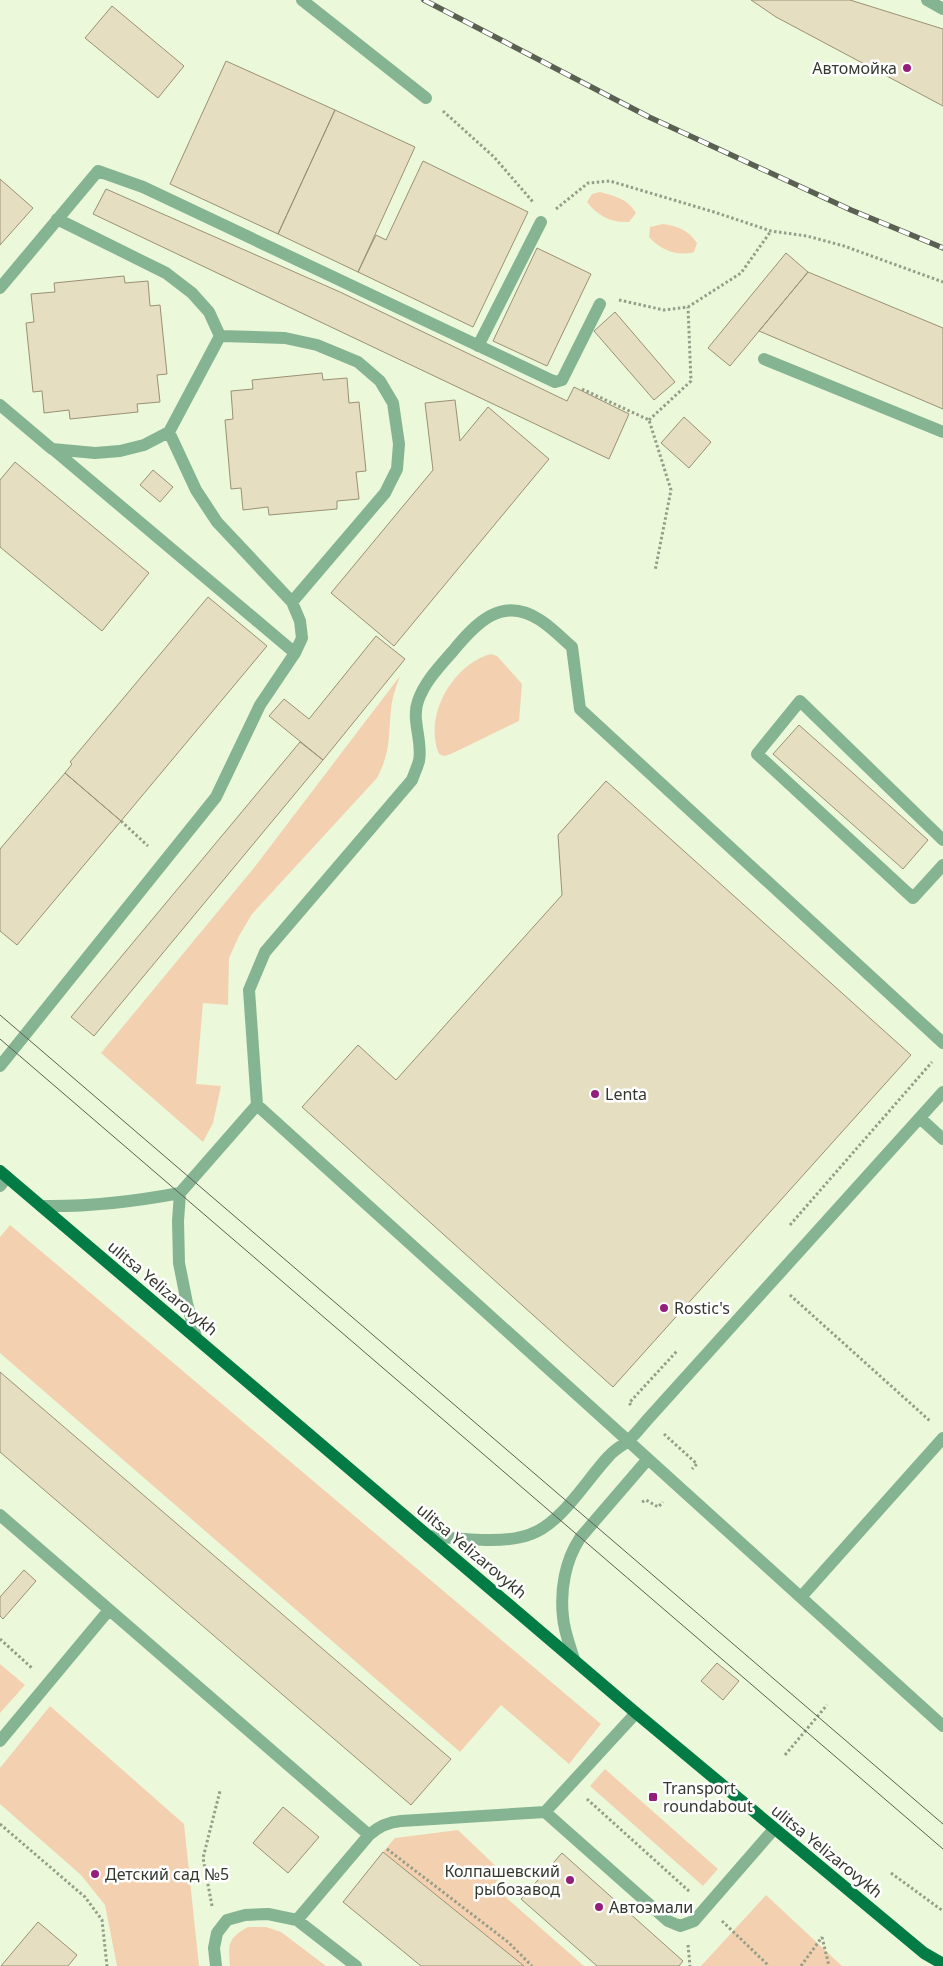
<svg xmlns="http://www.w3.org/2000/svg" width="943" height="1966" viewBox="0 0 943 1966" font-family="'Noto Sans',sans-serif">
<style>
.green{fill:#f3d1b0}
.building{fill:#e6dec0;stroke:#999175}
.lines{fill:none;stroke-linecap:round;stroke-linejoin:round}
.path{stroke:#969e89;stroke-width:3;stroke-dasharray:2.5 2.5;stroke-linecap:butt}
.lane{stroke:#85b493;stroke-width:12}
.street{stroke:#85b493;stroke-width:12}
.primary{stroke:#027c44;stroke-width:12}
.tram{stroke:#5b6152;stroke-width:1}
.rail-casing{stroke:#5b6152;stroke-width:5.5}
.rail{stroke:#fff;stroke-width:4;stroke-dasharray:11;stroke-linecap:butt}
.poi-dot{fill:#941e7b;stroke:#fff;stroke-width:2}
.labels{text-anchor:middle;stroke-width:5;stroke-linejoin:round;paint-order:stroke}
.poi-label{font-size:16px;fill:#34382d;stroke:#fff;text-anchor:start}
.street-label{font-size:16px;fill:#34382d;stroke:#fff}
</style>
<rect width="100%" height="100%" fill="#ecf8da"/>
<path class="green" d="M600,192C615,196 628,199 636,213L629,222C611,223 598,216 587,202L592,194Z
M663,224C678,226 688,230 697,243L694,252C678,257 660,250 649,237L650,227Z
M491,654L497,656L522,684L519,721L451,754L444,756L439,754C423,716 453,664 491,654Z
M400,676C396,687 392,698 391,710C388,738 391,751 377,778L252,914L239,936L229,958L228,1005L203,1003L196,1084L221,1086L213,1123L203,1142L101,1053L253,869Z
M10,1225L601,1724L569,1764L501,1705L460,1752L0,1353V1237Z
M0,1664L25,1685L0,1713Z
M50,1706L184,1824L199,1966H117L105,1905L81,1875L0,1804V1768Z
M605,1769L718,1869L703,1886L590,1786Z
M458,1830L503,1873L493,1886L584,1966H524L383,1852L395,1838Z
M766,1895L842,1966H701Z
M248,1927H266L281,1932L326,1966H230C228,1944 228,1938 248,1927Z"/>
<path class="building" d="M751,0H850L943,29V106L776,17Z
M112,6L184,66L158,98L85,38Z
M226,61L335,110L278,234L170,184Z
M335,110L415,147L358,272L278,234Z
M423,161L528,212L473,327L358,272L376,235L386,240Z
M0,179L33,208L0,245Z
M106,189L340,292L567,401L574,387L629,414L609,459L93,214Z
M537,248L591,274L547,366L493,341Z
M786,253L808,272L730,366L708,348Z
M808,272L943,328V409L759,331Z
M124,276L125,283L148,281L150,306L160,305L167,374L157,375L160,402L137,404L138,412L70,419L69,410L44,413L42,391L33,392L26,323L34,322L31,294L55,292L54,283Z
M615,312L675,382L654,400L594,331Z
M322,373L323,380L347,378L349,403L359,402L366,471L356,472L359,499L337,501V509L269,515L268,507L243,510L241,488L231,489L225,420L233,419L231,391L253,389L252,380Z
M455,400L460,441L488,407L549,459L394,646L331,593L433,470L425,403Z
M684,417L711,442L689,468L661,443Z
M15,462L149,573L102,631L0,547V480Z
M153,470L173,487L160,502L140,485Z
M208,597L267,646L121,821L65,773L72,764L70,762Z
M376,636L405,659L323,760L269,716L284,699L309,719Z
M799,725L928,840L903,869L773,754Z
M300,742L323,760L94,1036L71,1017Z
M65,773L121,821L17,945L0,931V849Z
M606,781L911,1055L613,1387L302,1107L358,1045L396,1080L562,895L558,835Z
M0,1372L451,1759L411,1805L0,1452Z
M24,1570L36,1581L3,1619L0,1616V1597Z
M717,1663L739,1681L723,1700L701,1681Z
M283,1807L319,1837L288,1873L253,1843Z
M383,1852L524,1966H421L343,1902Z
M562,1853L683,1961L679,1966H597L521,1899Z
M38,1922L77,1955L68,1966H1Z"/>
<g class="lines">
<path class="path" d="M443,111L494,157L533,202
M556,209L588,183L610,181L714,212L771,231L807,236L844,246L943,282
M619,300L664,310L688,307L741,273L771,231
M582,389L649,420L671,490L655,571
M649,420L691,381L688,307
M121,821L148,846
M790,1225L932,1062
M790,1295L930,1421
M631,1405L629,1403L677,1351
M664,1434L697,1464L692,1469
M642,1502L646,1500L658,1507L663,1502
M0,1639L33,1669
M785,1755L827,1705
M587,1799L690,1892
M0,1824L85,1897L102,1920L107,1966
M387,1849L508,1942L532,1966
M891,1873L943,1911
M212,1906L203,1858L220,1791
M722,1921L769,1966
M822,1937L829,1966
M688,1945L690,1966
M801,1966L822,1937"/>
<path class="lane" d="M927,0L943,9
M57,219L166,273L192,293L209,312L220,336L285,338L317,345L358,362L380,381L393,403L399,444L397,469L385,493L292,602
M0,288L98,171L143,187L555,382L562,380L600,304
M478,346L541,222
M764,359L943,432
M0,405L52,449L95,453L120,451L144,445L169,432L196,490L217,522L292,602L300,621L302,638L295,653L260,705L216,797L0,1066
M169,432L220,336
M54,450L295,653
M943,840L800,701L757,754L913,898L943,865
M257,1105L249,990L265,952L412,780C414,774 417,768 419,761C423,741 411,720 418,701C425,681 440,666 453,651C476,623 502,595 540,620C551,627 562,638 572,647L580,709L943,1043
M920,1118L943,1139
M0,1186L7,1177
M41,1206C89,1207 132,1202 180,1193
M196,1337L187,1303L179,1263L178,1221L180,1193L257,1105L943,1726
M0,1515L369,1835
M428,1536C457,1538 504,1545 531,1534C562,1523 587,1479 609,1456C614,1450 621,1446 627,1442C635,1435 641,1427 648,1419L943,1092
M801,1597L943,1438
M574,1659C570,1646 564,1631 563,1617C560,1590 565,1561 580,1538L648,1459
M0,1741L109,1610
M545,1812L668,1921L680,1926L694,1921L774,1829
M297,1920L369,1835C379,1826 388,1822 401,1821L545,1812L636,1713
M216,1966L214,1948L217,1933L227,1920L245,1915L268,1914L297,1920L356,1966"/>
<path class="street" d="M302,0L426,98"/>
<path class="primary" d="M0,1171L636,1713L924,1953L943,1964"/>
<path class="tram" d="M0,1015L943,1824
M0,1039L943,1849"/>
<g class="rail-casing">
<path id="rail" d="M424,0L649,117L851,210L943,248"/>
</g>
<use href="#rail" class="rail"/>
</g>
<g class="poi-dot">
<circle cx="907" cy="68" r="5"/>
<circle cx="595" cy="1094" r="5"/>
<circle cx="664" cy="1308" r="5"/>
<rect x="648" y="1792" width="10" height="10" rx="2.5"/>
<circle cx="95" cy="1874" r="5"/>
<circle cx="570" cy="1880" r="5"/>
<circle cx="599" cy="1907" r="5"/>
</g>
<g class="labels">
<g class="poi-label">
<text x="897" y="74" text-anchor="end">Автомойка</text>
<text x="605" y="1100">Lenta</text>
<text x="674" y="1314">Rostic's</text>
<text x="663" y="1794">Transport<tspan x="663" dy="18">roundabout</tspan></text>
<text x="560" y="1877" text-anchor="end">Колпашевский<tspan x="560" dy="18">рыбозавод</tspan></text>
<text x="105" y="1880">Детский сад №5</text>
<text x="609" y="1913">Автоэмали</text>
</g>
<g class="street-label">
<text transform="translate(163 1288) rotate(40)" y="6">ulitsa Yelizarovykh</text>
<text transform="translate(472 1551) rotate(40)" y="6">ulitsa Yelizarovykh</text>
<text transform="translate(827 1851) rotate(39)" y="6">ulitsa Yelizarovykh</text>
</g>
</g>
</svg>
